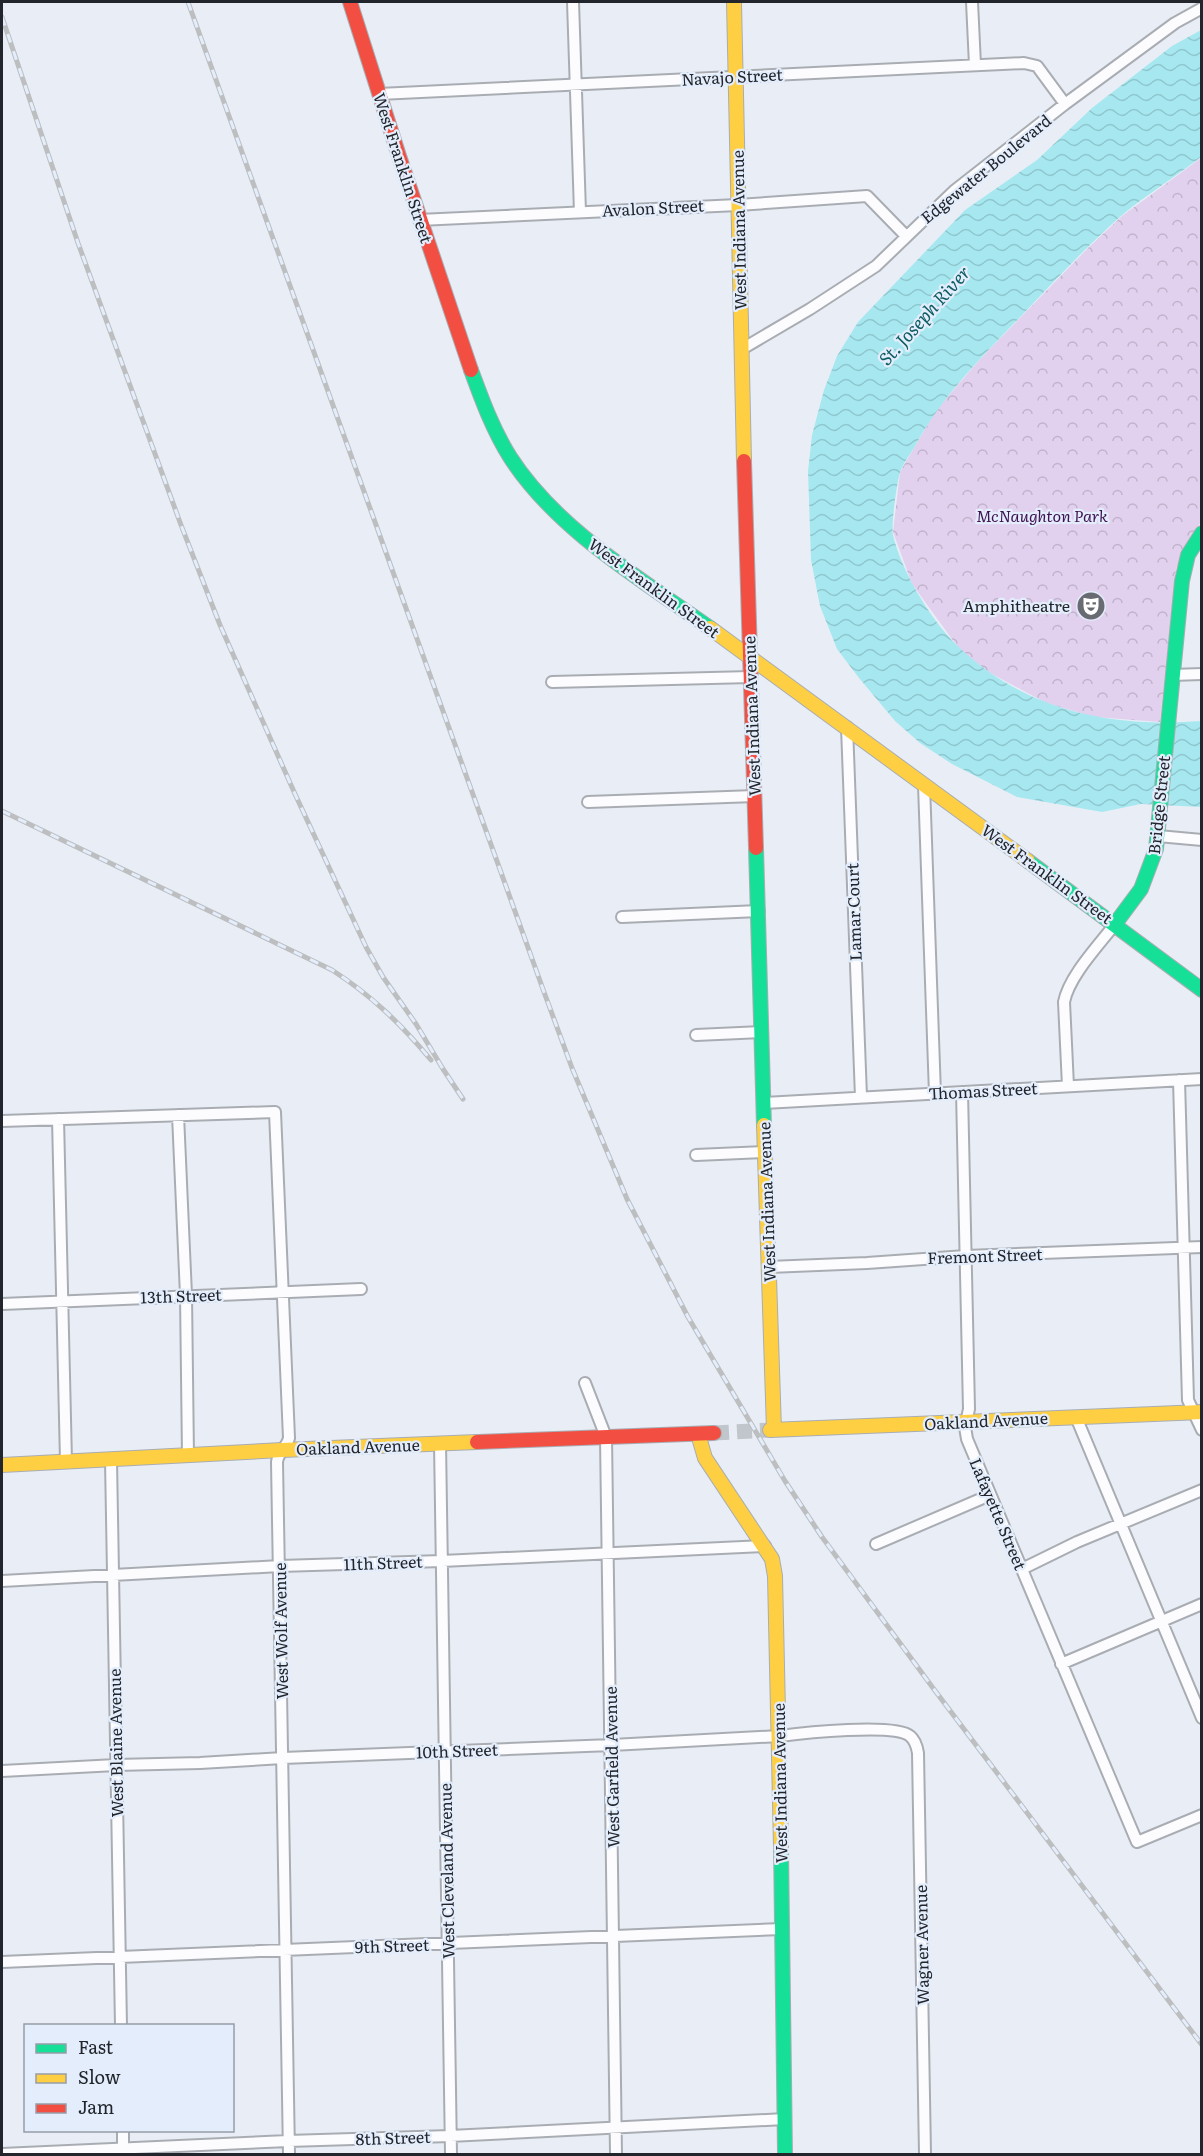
<svg xmlns="http://www.w3.org/2000/svg" width="1203" height="2156" viewBox="0 0 1203 2156" font-family="Literata,serif">
<style>
.park{fill:url(#park-crowns)}
.pitch{fill:#e1d1ee}
.water{fill:url(#water-waves)}
.lines{fill:none;stroke-linecap:round;stroke-linejoin:round}
.secondary-tunnel{stroke:#c1c6cd;stroke-width:15;stroke-dasharray:15 8;stroke-linecap:butt}
.street-casing{stroke:#a9adb3;stroke-width:14}
.fast-casing{stroke:#a9adb3;stroke-width:16}
.slow-casing{stroke:#a9adb3;stroke-width:16}
.jam-casing{stroke:#a9adb3;stroke-width:16}
.street{stroke:#fcfcfe;stroke-width:10}
.fast{stroke:#16e098;stroke-width:14}
.slow{stroke:#ffcf43;stroke-width:14}
.jam{stroke:#f24e42;stroke-width:14}
.rail-casing{stroke:#bcbec0;stroke-width:5}
.rail{stroke:#e3edfc;stroke-width:3;stroke-dasharray:9;stroke-linecap:butt}
.labels{text-anchor:middle;stroke-width:4.5;stroke-linejoin:round;paint-order:stroke}
.street-label{font-size:16px;fill:#22252b;stroke:#e3edfc}
.park-label{font-size:16px;font-style:italic;fill:#411152;stroke:#e3edfc}
.poi-label{font-size:16px;fill:#22252b;stroke:#e3edfc;text-anchor:end}
.water-label{font-size:18px;font-style:italic;fill:#0c5c62;stroke:#e3edfc}
</style>
<defs>
<pattern id="park-crowns" width="20" height="18" patternUnits="userSpaceOnUse" patternTransform="scale(1.5)"><rect width="20" height="18" fill="#e1d1ee"/><path d="M2 6a3 3 0 1 1 6 0M12 15a3 3 0 1 1 6 0" fill="none" stroke="#c1b3cc"/></pattern>
<pattern id="water-waves" width="16" height="10" patternUnits="userSpaceOnUse" patternTransform="scale(1.5)"><rect width="16" height="10" fill="#a7e8f0"/><path d="M0 5q4-4 8 0t8 0" fill="none" stroke="#8fc7ce"/></pattern>
</defs>
<rect width="100%" height="100%" fill="#e9eef6"/>
<path class="park" d="M1201,158V522L1191,535L1176,569L1160,722L1094,717L1046,703L981,668L957,646L912,584L893,532L900,472L936,410L982,357L1087,249L1122,216Z"/>
<path class="pitch" d="M1201,410V464H1194C1190,445 1193,428 1201,410Z"/>
<path class="water" d="M1201,30V157C1175,177 1146,195 1121,216C1078,254 1040,297 1000,338C967,372 936,406 914,448C909,456 903,464 900,472C897,483 891,523 893,535C902,573 933,624 962,650C1028,711 1113,728 1201,721V807L1141,804L1102,812L1017,797L952,764L920,743L895,721L859,678L837,649L820,606L811,560L808,471L812,435L824,390L837,356L858,322L965,210L1037,160L1092,108L1172,46Z"/>
<g class="lines">
<path class="secondary-tunnel" d="M714,1433L770,1430"/>
<g class="street-casing">
<path id="street" d="M573,2L580,212
M972,2L975,65
M379,94L1024,63L1037,66L1065,104
M419,220L738,205L867,196L906,236
M742,349L810,309L876,266L954,191L1065,104L1175,23L1202,8
M1172,675L1202,674
M552,682L751,677
M847,727L861,1097
M924,785L935,1094
M588,802L755,796
M1158,836L1202,840
M622,917L759,911
M696,1035L762,1032
M1179,1080L1188,1400L1202,1430
M1068,1086L1064,1002C1069,976 1099,945 1115,924
M962,1092L969,1409L965,1427L967,1439L1137,1842L1202,1815
M764,1103L1202,1079
M178,1115L186,1295L188,1456
M58,1119L66,1461
M2,1121L275,1112L289,1438C287,1447 278,1452 277,1462L289,2154
M696,1155L766,1152
M769,1267L867,1263L966,1256L1202,1247
M2,1304L361,1289
M585,1383L606,1437L616,2154
M1076,1417L1202,1718
M440,1443L451,2154
M111,1460L121,2026
M876,1544L990,1495
M1022,1569L1077,1542L1202,1490
M2,1581L280,1566L442,1561L765,1546
M1061,1664L1202,1604
M2,1771L116,1765L200,1763L283,1758L612,1745L780,1736C802,1733 895,1723 910,1736C915,1740 917,1747 918,1753L925,2154
M2,1962L782,1929
M123,2130V2154
M2,2154L288,2141L450,2136L785,2119"/>
</g>
<g class="fast-casing">
<path id="fast" d="M471,370C482,400 493,430 510,457C557,530 641,579 710,628
M756,848L764,1125
M1028,861L1202,990
M1115,924L1141,889L1156,849L1182,581L1188,555L1202,533
M781,1847L785,2154"/>
</g>
<g class="slow-casing">
<path id="slow" d="M734,2L744,461
M710,628L1028,861
M764,1125L774,1430
M770,1430L1202,1412
M698,1434L705,1458L772,1559L775,1576L781,1847
M2,1465L282,1450L477,1442"/>
</g>
<g class="jam-casing">
<path id="jam" d="M350,2L399,156L471,370
M744,461L756,848
M477,1442L714,1433"/>
</g>
<use href="#street" class="street"/>
<use href="#fast" class="fast"/>
<use href="#slow" class="slow"/>
<use href="#jam" class="jam"/>
<g class="rail-casing">
<path id="rail" d="M188,2L544,992L572,1068L627,1199L688,1317L785,1481L822,1537L933,1688L1202,2045
M2,17L78,243L181,525L220,625L295,794L366,947L383,977L416,1024L443,1069L463,1099
M2,811L332,970C372,996 400,1023 431,1060"/>
</g>
<use href="#rail" class="rail"/>
</g>
<defs>
<g id="theatre-disc" transform="scale(1.5)"><circle r="9.5" fill="#686b72" stroke="#e3edfc"/><path d="M-5-5.5Q0-4 5-5.5V0Q5 5 0 6Q-5 5-5 0ZM-3.3-2.5H-1v1.5H-3.3ZM1-2.5H3.3v1.5H1ZM-2.8 1Q0 5.5 2.8 1Z" fill="#fff"/></g>
</defs>
<g fill-rule="evenodd">
<use href="#theatre-disc" x="1091" y="606"/>
</g>
<g class="labels">
<g class="street-label">
<text transform="translate(732 77) rotate(-3)" y="6">Navajo Street</text>
<text transform="translate(403 168) rotate(72)" y="6">West Franklin Street</text>
<text transform="translate(986 169) rotate(-39)" y="6">Edgewater Boulevard</text>
<text transform="translate(653 208) rotate(-3)" y="6">Avalon Street</text>
<text transform="translate(739 230) rotate(-91)" y="6">West Indiana Avenue</text>
<text transform="translate(654 588) rotate(36)" y="6">West Franklin Street</text>
<text transform="translate(752 716) rotate(-92)" y="6">West Indiana Avenue</text>
<text transform="translate(1159 805) rotate(-84)" y="6">Bridge Street</text>
<text transform="translate(1047 874) rotate(36)" y="6">West Franklin Street</text>
<text transform="translate(854 912) rotate(-92)" y="6">Lamar Court</text>
<text transform="translate(983 1091) rotate(-3)" y="6">Thomas Street</text>
<text transform="translate(767 1202) rotate(-92)" y="6">West Indiana Avenue</text>
<text transform="translate(985 1256) rotate(-2)" y="6">Fremont Street</text>
<text transform="translate(181 1296) rotate(-2)" y="6">13th Street</text>
<text transform="translate(986 1421) rotate(-3)" y="6">Oakland Avenue</text>
<text transform="translate(358 1447) rotate(-2)" y="6">Oakland Avenue</text>
<text transform="translate(998 1514) rotate(67)" y="6">Lafayette Street</text>
<text transform="translate(383 1563) rotate(-2)" y="6">11th Street</text>
<text transform="translate(281 1631) rotate(-91)" y="6">West Wolf Avenue</text>
<text transform="translate(116 1743) rotate(-91)" y="6">West Blaine Avenue</text>
<text transform="translate(457 1751) rotate(-2)" y="6">10th Street</text>
<text transform="translate(612 1767) rotate(-91)" y="6">West Garfield Avenue</text>
<text transform="translate(780 1783) rotate(-91)" y="6">West Indiana Avenue</text>
<text transform="translate(447 1871) rotate(-91)" y="6">West Cleveland Avenue</text>
<text transform="translate(922 1945) rotate(-91)" y="6">Wagner Avenue</text>
<text transform="translate(392 1946) rotate(-2)" y="6">9th Street</text>
<text transform="translate(393 2138) rotate(-2)" y="6">8th Street</text>
</g>
<g class="park-label">
<text x="1042" y="522">McNaughton Park</text>
</g>
<g class="poi-label">
<text x="1070" y="612">Amphitheatre</text>
</g>
<g class="water-label">
<text transform="translate(925 316) rotate(-48)" y="6">St. Joseph River</text>
</g>
</g>
<rect width="1203" height="2156" fill="none" stroke="#22252b" stroke-width="6"/>
<rect x="24" y="2024" width="210" height="108" fill="#e3edfc" stroke="#969da8" stroke-width="1.5"/>
<rect x="36" y="2044" width="30" height="9" fill="#16e098" stroke="#969da8" stroke-width="1.5"/>
<text x="78" y="2054" font-size="18" fill="#22252b">Fast</text>
<rect x="36" y="2074" width="30" height="9" fill="#ffcf43" stroke="#969da8" stroke-width="1.5"/>
<text x="78" y="2084" font-size="18" fill="#22252b">Slow</text>
<rect x="36" y="2104" width="30" height="9" fill="#f24e42" stroke="#969da8" stroke-width="1.5"/>
<text x="78" y="2114" font-size="18" fill="#22252b">Jam</text>
</svg>
